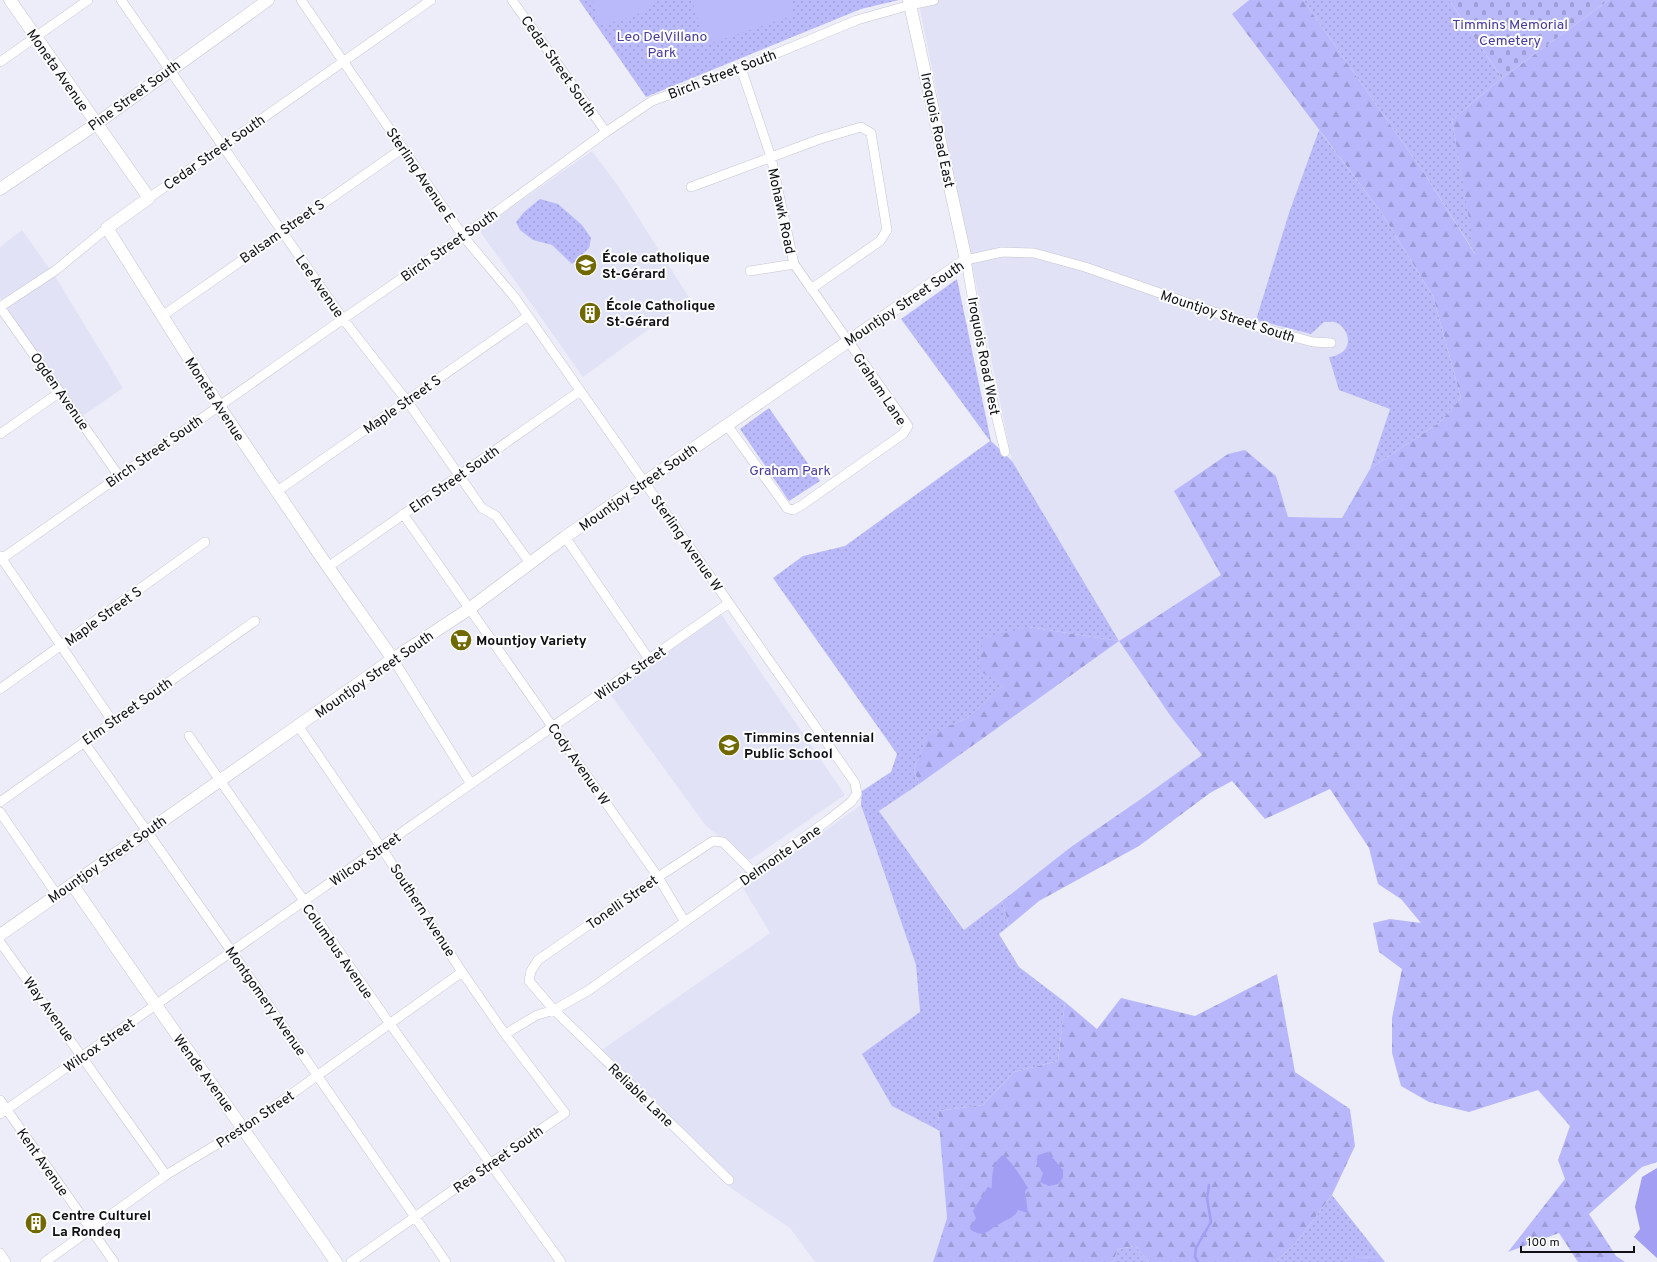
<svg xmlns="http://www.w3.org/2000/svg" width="1657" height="1262" viewBox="0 0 1657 1262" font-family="Overpass,sans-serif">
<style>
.built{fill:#e1e2f5}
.grass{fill:url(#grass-dots)}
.forest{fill:url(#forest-firs)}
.cemetery{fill:url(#cemetery-stones)}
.pitch{fill:#babafa}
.water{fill:#a19ef3}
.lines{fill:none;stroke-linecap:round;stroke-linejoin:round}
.stream{stroke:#a19ef3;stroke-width:2.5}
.street-casing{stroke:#c5c5d1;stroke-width:10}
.secondary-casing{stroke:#c5c5d1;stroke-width:13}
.street{stroke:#fff;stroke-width:9}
.secondary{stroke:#fff;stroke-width:12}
.labels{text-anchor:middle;stroke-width:4;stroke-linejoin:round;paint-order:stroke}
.park-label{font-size:14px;fill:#493a9c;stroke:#fbfcfe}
.street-label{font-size:14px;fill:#101013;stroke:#fbfcfe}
.poi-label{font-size:14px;font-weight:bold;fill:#101013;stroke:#fbfcfe;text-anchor:start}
</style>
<defs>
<pattern id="grass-dots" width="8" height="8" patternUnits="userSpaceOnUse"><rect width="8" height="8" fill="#babafa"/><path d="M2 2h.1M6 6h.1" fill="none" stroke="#9f9fd5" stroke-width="1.8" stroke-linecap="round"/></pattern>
<pattern id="forest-firs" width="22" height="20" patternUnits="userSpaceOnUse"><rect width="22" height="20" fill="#b8b7fc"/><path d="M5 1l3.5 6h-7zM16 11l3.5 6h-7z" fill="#9d9cd7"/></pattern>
<pattern id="cemetery-stones" width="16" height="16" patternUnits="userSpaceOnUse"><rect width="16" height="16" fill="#babafa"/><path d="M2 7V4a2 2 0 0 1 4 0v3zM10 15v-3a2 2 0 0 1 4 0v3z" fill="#9f9fd5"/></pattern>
</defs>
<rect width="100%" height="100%" fill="#ededf9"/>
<path class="built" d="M918,0H1249L1232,14L1319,130L1286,225L1256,320L1311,334L1324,322H1336L1345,329L1348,340L1346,349L1339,354L1329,357L1390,409L1370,469L1342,518L1288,517L1276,476L1221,575L1119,641L1172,718L1202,755L1019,887L965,930L879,811L1119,641L1012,461Z
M592,151L619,187L690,299L583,377L479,230Z
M22,230L55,276L123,388L81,417L0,298V247Z
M721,614L845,795L750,860L706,826L610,694Z
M861,805L916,965L920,1012L892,1106L940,1131L947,1218L933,1262H815L790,1228L728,1186L593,1056L770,933L743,888Z"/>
<path class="grass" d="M579,0H899L861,9L646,97Z
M1303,0H1449L1502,78L1452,120L1476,255L1424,173Z
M1319,130L1381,212L1433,296L1461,398L1440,422L1370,469L1390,409L1339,390L1329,357C1332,356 1336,356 1339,354C1353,348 1349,329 1337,323C1334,321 1328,322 1324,322L1311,334L1256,320L1289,213Z
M540,199L558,204L582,225L591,238L589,248L572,264L552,245L533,240L520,230L516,222L524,212Z
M957,279L991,441L1012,461L1119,641L1029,627L1007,685L967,718L927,737L914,770L919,784L879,811L964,930L1002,901L1009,926L999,934L1019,967L1065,1002L1058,1061L1014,1072L983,1105L938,1111L940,1131L892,1106L862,1054L920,1012L916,965L861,805L862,791L891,772L897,754L773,578L803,556L845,546L990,441L901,319Z
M769,408L820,481L789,501L740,429Z
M1332,1195L1381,1257L1351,1258L1345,1262H1275L1295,1244Z
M1135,1246L1149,1262H1113L1118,1249Z"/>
<path class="forest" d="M1249,0H1303L1424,173L1475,254L1452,120L1502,78L1609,0H1657V1162L1642,1167L1589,1214L1616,1256L1625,1262H1578L1559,1233L1508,1252L1565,1179L1558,1160L1570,1126L1538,1090L1469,1112L1429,1102L1401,1086L1392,1053V1018L1402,969L1379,952L1373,923L1390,919L1421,923L1401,899L1378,884L1369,848L1330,789L1265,819L1232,781L1210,793L1139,846L1039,901L1009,926L1002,901L1071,847L1138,801L1202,755L1172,718L1119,641L919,784L914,770L927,736L967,718L1006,685L979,671L983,638L1029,627L1119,641L1221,575L1174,491L1228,454L1245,450L1276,476L1288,517L1342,518L1370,469L1440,422L1461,398L1433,296L1381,212L1232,14Z
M1277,974L1295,1072L1350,1109L1355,1146L1332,1195L1295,1244L1275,1262H1149L1135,1246L1118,1249L1113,1262H933L947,1218L938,1111L983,1105L1014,1072L1058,1061L1065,1002L1097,1029L1121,998L1195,1016Z
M1381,1257L1385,1262H1345L1351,1258Z"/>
<path class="cemetery" d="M1449,0H1609L1502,78Z"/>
<path class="pitch" d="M593,0H660C641,15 622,22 598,24Z
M692,0H789L794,15L706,45Z"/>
<path class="water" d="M1048,1152L1063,1170V1178L1058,1184L1049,1186L1040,1182L1043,1173C1039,1167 1035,1162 1038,1155Z
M1003,1155C1013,1163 1021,1177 1028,1188L1025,1191L1028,1213L1018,1210C1014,1218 1009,1218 1001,1223C988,1229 985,1240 970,1229L976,1218L973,1211C976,1204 986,1193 987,1187L992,1188C992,1176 992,1162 1003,1155Z
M1657,1168V1258L1634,1237L1640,1229L1635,1207L1642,1177Z"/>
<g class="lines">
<path class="stream" d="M1198,1262L1195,1257L1196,1248L1211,1222L1207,1198L1209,1185"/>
<g class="street-casing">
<path id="street" d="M121,0L343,319L407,401L482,508L496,516L530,563
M301,0L463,236L516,299L855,783L857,794L851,802L827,821L589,990L554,1010L537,1015L505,1034
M512,0L606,132
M0,62L88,0
M691,187L820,139L861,127L871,133L887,230L880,241L811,289
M149,198L431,0
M750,271L794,264
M0,307L119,476
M0,307L56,270L107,228
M162,316L403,148
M727,425L787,508L793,510L802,505L903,434L908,426L794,264L771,157L741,68
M0,434L60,392
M1005,452C989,389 976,324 966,260L1002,252L1034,253L1085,267L1257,327L1313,342L1331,343
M276,492L528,316
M403,514L658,877L685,922
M565,537L649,659
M0,556L113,722
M0,560L343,319L463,236L606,132L652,101L741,68L857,20L910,5L934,0
M328,567L580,391
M393,659L471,784
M0,689L205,542
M299,727L381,847L462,972L505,1034L565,1113L490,1164L351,1262
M189,736L390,1024L561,1262
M84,742L232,952L446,1262
M0,802L255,621
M0,812L57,895
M0,942L166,1175
M0,1100L114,1262
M0,1114L729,603
M729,1180L554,1010L529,981L531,971L538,960L658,877L713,841L723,842L754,873
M0,1253L6,1262
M45,1262L166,1175L244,1128L462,972"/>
</g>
<g class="secondary-casing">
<path id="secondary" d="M10,0L149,198L107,228L219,406L328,567L393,659
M0,189L96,124L268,0
M72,884C159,1011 249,1136 336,1262
M0,935L393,659L469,609L565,537L966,260L909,0"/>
</g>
<use href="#street" class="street"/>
<use href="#secondary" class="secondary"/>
</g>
<defs>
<g id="school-disc" transform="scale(1.15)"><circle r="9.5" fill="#706800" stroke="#fbfcfe"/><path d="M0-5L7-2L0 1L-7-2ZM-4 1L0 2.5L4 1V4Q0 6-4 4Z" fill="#fff"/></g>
<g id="building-disc" transform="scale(1.15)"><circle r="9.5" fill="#706800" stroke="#fbfcfe"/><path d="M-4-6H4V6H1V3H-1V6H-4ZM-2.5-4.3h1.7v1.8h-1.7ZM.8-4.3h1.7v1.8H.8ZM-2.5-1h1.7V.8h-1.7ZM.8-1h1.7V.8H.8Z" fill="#fff"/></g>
<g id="supermarket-disc" transform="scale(1.15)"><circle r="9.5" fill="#706800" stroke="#fbfcfe"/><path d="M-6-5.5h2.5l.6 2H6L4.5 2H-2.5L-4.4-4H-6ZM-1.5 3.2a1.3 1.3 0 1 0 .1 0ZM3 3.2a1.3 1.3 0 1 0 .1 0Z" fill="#fff"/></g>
</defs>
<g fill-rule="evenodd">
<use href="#school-disc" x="586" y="265"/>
<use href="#building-disc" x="590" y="313"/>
<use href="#supermarket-disc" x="461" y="640"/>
<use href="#school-disc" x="729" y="745"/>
<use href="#building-disc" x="36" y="1223"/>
</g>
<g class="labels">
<g class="park-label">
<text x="1510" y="29">Timmins Memorial<tspan x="1510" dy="16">Cemetery</tspan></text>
<text x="662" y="41">Leo DelVillano<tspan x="662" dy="16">Park</tspan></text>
<text x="790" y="475">Graham Park</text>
</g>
<g class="street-label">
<text transform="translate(559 66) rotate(55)" y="5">Cedar Street South</text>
<text transform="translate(58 70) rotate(55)" y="5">Moneta Avenue</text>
<text transform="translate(722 74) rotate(-21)" y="5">Birch Street South</text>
<text transform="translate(134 95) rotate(-36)" y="5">Pine Street South</text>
<text transform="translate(938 130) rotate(78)" y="5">Iroquois Road East</text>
<text transform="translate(214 152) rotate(-35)" y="5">Cedar Street South</text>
<text transform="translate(421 175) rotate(56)" y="5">Sterling Avenue E</text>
<text transform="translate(782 211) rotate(78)" y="5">Mohawk Road</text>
<text transform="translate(282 231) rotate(-35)" y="5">Balsam Street S</text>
<text transform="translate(449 245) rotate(-35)" y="5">Birch Street South</text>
<text transform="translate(320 286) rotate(55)" y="5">Lee Avenue</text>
<text transform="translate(904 303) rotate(-34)" y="5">Mountjoy Street South</text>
<text transform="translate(1228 316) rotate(18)" y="5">Mountjoy Street South</text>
<text transform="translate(984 356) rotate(79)" y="5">Iroquois Road West</text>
<text transform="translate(880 389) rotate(56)" y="5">Graham Lane</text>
<text transform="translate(60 391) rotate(55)" y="5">Ogden Avenue</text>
<text transform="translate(215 399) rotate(57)" y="5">Moneta Avenue</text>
<text transform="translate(402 404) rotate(-35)" y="5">Maple Street S</text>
<text transform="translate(154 451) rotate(-35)" y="5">Birch Street South</text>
<text transform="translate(454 479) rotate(-35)" y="5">Elm Street South</text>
<text transform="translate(638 487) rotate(-35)" y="5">Mountjoy Street South</text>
<text transform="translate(687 543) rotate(55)" y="5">Sterling Avenue W</text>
<text transform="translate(103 616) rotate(-36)" y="5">Maple Street S</text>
<text transform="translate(630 673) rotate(-35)" y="5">Wilcox Street</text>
<text transform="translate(374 674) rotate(-35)" y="5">Mountjoy Street South</text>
<text transform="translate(127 711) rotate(-35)" y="5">Elm Street South</text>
<text transform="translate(579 764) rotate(55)" y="5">Cody Avenue W</text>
<text transform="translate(780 855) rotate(-35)" y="5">Delmonte Lane</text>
<text transform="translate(107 859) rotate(-35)" y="5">Mountjoy Street South</text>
<text transform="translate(365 859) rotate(-35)" y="5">Wilcox Street</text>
<text transform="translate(622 902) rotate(-35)" y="5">Tonelli Street</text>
<text transform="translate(423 910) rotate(57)" y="5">Southern Avenue</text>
<text transform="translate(338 951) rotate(55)" y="5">Columbus Avenue</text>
<text transform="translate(266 1001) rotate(55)" y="5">Montgomery Avenue</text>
<text transform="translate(49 1009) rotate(54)" y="5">Way Avenue</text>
<text transform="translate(99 1045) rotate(-35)" y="5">Wilcox Street</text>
<text transform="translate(204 1073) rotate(54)" y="5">Wende Avenue</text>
<text transform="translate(641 1095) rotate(44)" y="5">Reliable Lane</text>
<text transform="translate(255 1119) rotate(-34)" y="5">Preston Street</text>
<text transform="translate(498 1159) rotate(-35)" y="5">Rea Street South</text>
<text transform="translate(43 1162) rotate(55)" y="5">Kent Avenue</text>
</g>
<g class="poi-label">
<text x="602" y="262">École catholique<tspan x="602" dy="16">St-Gérard</tspan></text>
<text x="606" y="310">École Catholique<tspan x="606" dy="16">St-Gérard</tspan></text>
<text x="476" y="645">Mountjoy Variety</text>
<text x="744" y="742">Timmins Centennial<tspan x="744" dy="16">Public School</tspan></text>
<text x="52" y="1220">Centre Culturel<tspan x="52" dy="16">La Rondeq</tspan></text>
</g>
</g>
<path d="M1521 1246v6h113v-6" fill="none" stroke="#101013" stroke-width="2"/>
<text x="1527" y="1246" font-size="12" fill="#101013" stroke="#fbfcfe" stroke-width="3" paint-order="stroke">100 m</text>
</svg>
